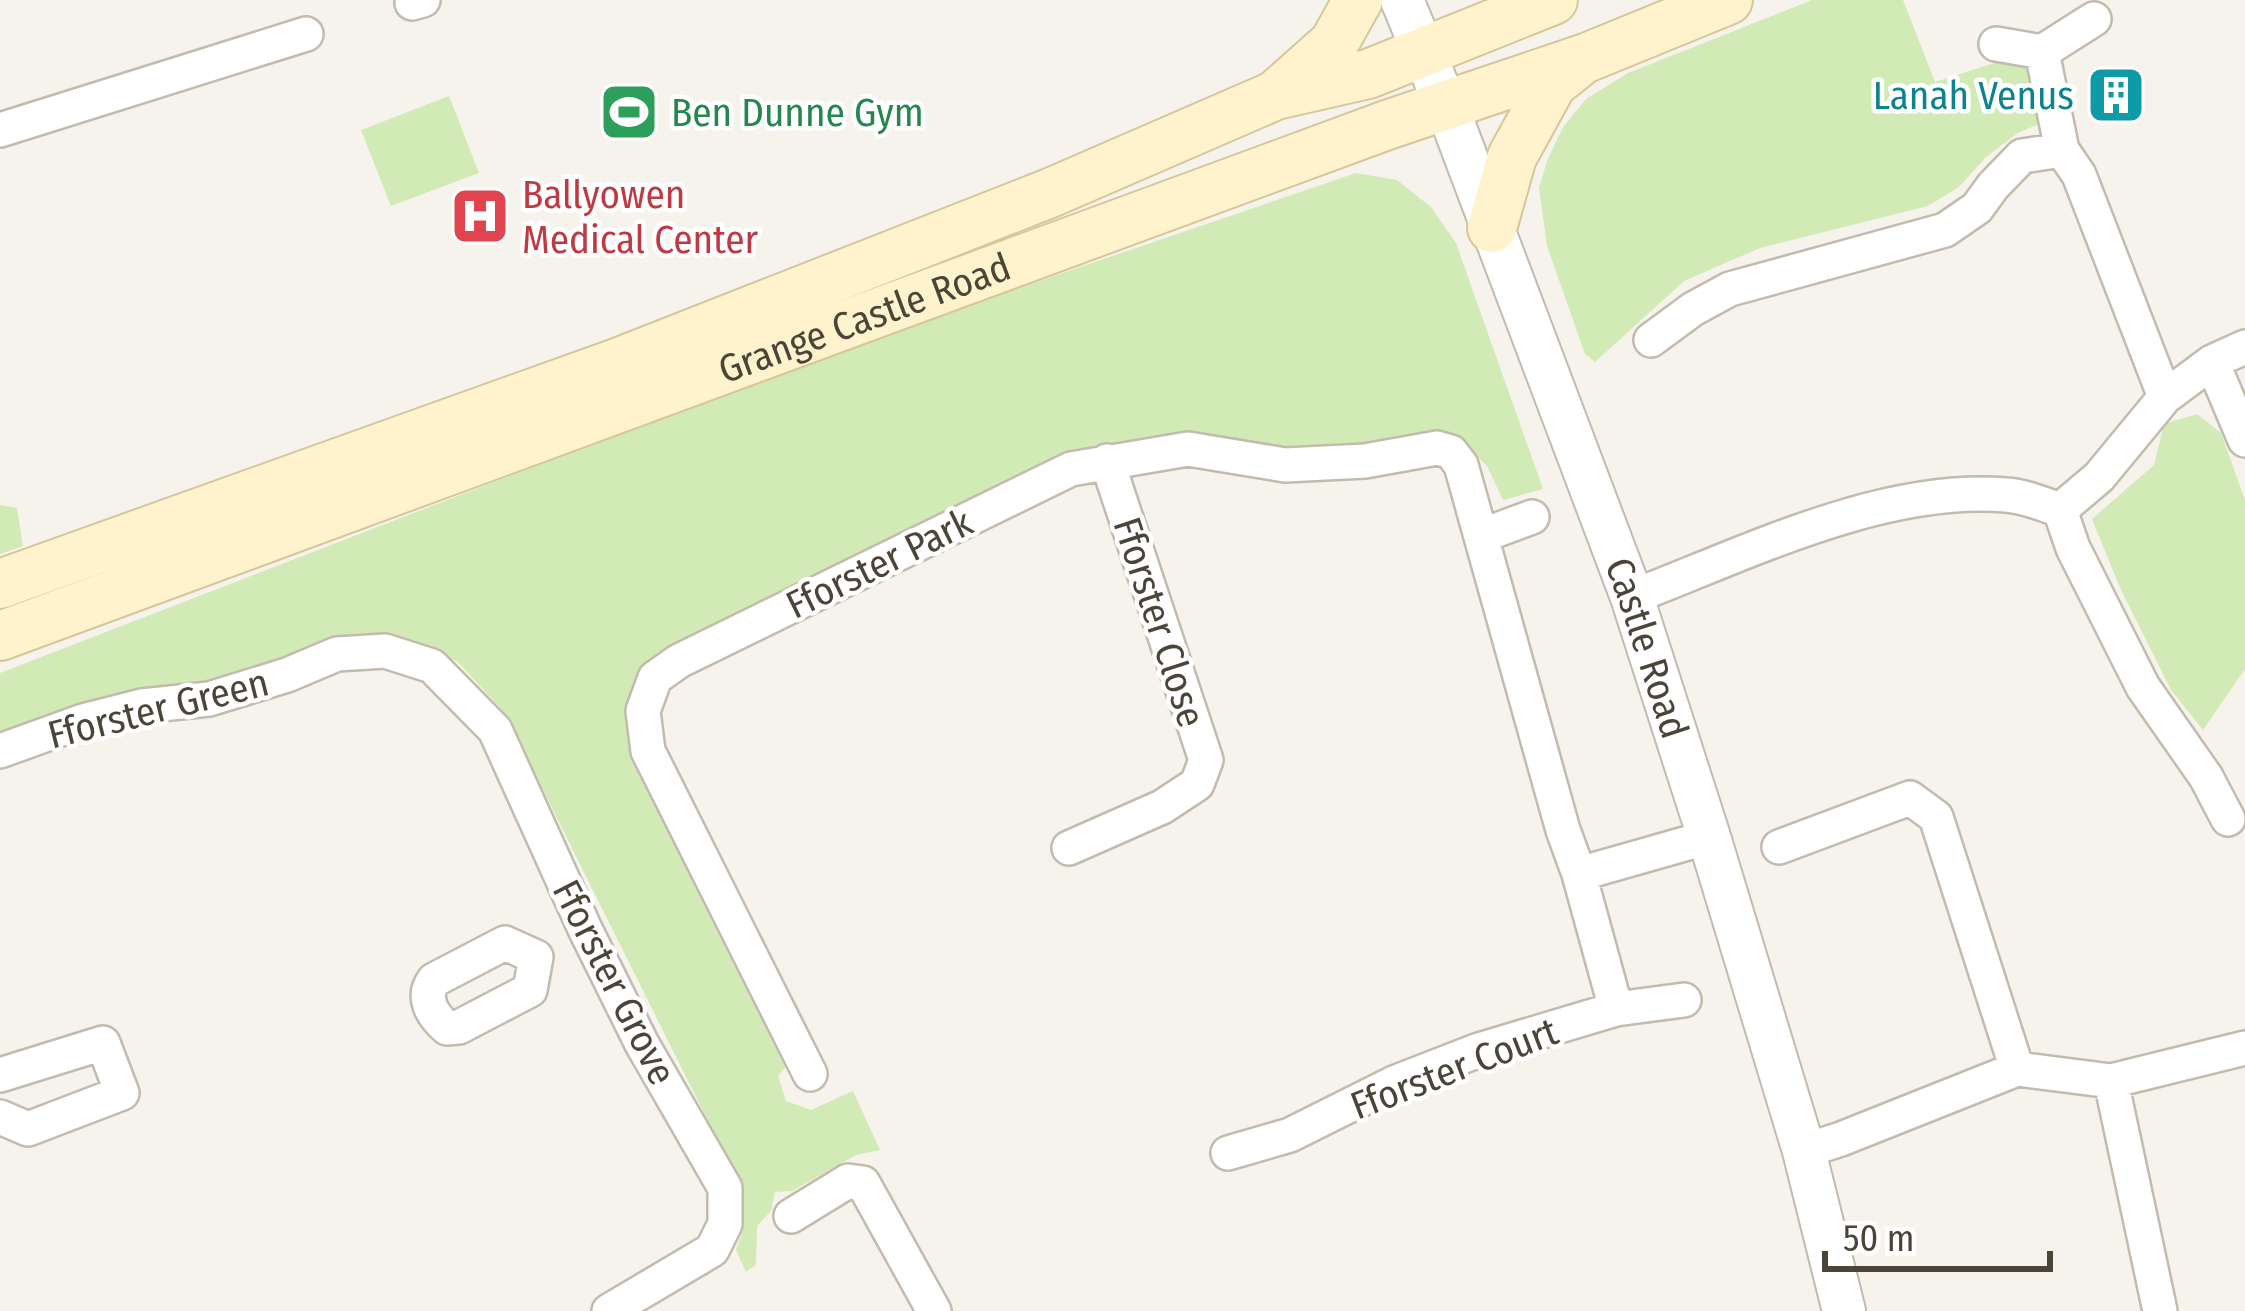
<svg xmlns="http://www.w3.org/2000/svg" width="2245" height="1311" viewBox="0 0 2245 1311" font-family="'Fira Sans Condensed',sans-serif">
<style>
.green{fill:#d2eab5}
.lines{fill:none;stroke-linecap:round;stroke-linejoin:round}
.minor-casing{stroke:#c2bbae;stroke-width:38}
.tertiary-casing{stroke:#c2bbae;stroke-width:46}
.secondary-casing{stroke:#d6c79b;stroke-width:52}
.minor{stroke:#fff;stroke-width:33}
.tertiary{stroke:#fff;stroke-width:42}
.secondary{stroke:#fff3cd;stroke-width:48}
.labels{text-anchor:middle;stroke-width:9;stroke-linejoin:round;paint-order:stroke}
.culture-label{font-size:39px;fill:#0d838f;stroke:#fff;text-anchor:end}
.leisure-label{font-size:39px;fill:#27864d;stroke:#fff;text-anchor:start}
.health-label{font-size:39px;fill:#be3a42;stroke:#fff;text-anchor:start}
.street-label{font-size:39px;fill:#4b4439;stroke:#fff}
</style>
<rect width="100%" height="100%" fill="#f6f3ec"/>
<path class="green" d="M1812,0H1903L1935,82L2007,59L2028,68L2041,123L2018,133L1986,157L1959,187L1928,206L1760,248L1684,281L1595,362L1585,354L1547,246L1539,188L1547,161L1563,127L1586,99L1628,73Z
M449,96L479,173L391,206L361,130Z
M1356,173L1397,180L1431,207L1456,243L1543,489L1503,500L1487,466L1465,445L1390,446L1281,453L1156,438L631,700L788,1064L778,1076L786,1101L811,1110L853,1091L880,1150L856,1155L792,1191L775,1192L771,1211L757,1226L756,1265L746,1272L736,1250L742,1233L743,1191L504,712L457,661L393,640L236,682L93,701L0,736V673L822,355Z
M2197,414L2221,433L2245,500V669L2203,730L2171,690L2121,590L2092,519L2154,465L2164,424Z
M0,505L17,508L23,546L0,554Z"/>
<g class="lines">
<g class="minor-casing">
<path id="minor" d="M412,3L423,0
M1996,44L2042,52
M0,130L306,34
M2062,150L2042,52L2094,19
M1651,340L1693,309L1730,289L1945,230L1977,208L1993,186L2022,156L2062,150L2079,175L2165,397
M2212,362L2245,440
M2060,510L2073,548L2143,687L2206,777L2228,819
M2060,510L2099,477L2165,397L2212,362L2245,347
M1481,536L1532,517
M1632,597C1747,553 1882,485 2006,495C2024,496 2043,504 2060,510
M0,751L83,721L142,706L209,699L287,675L337,654L385,651L432,666L495,730L585,929L642,1044L725,1188V1224L712,1250L609,1311
M1779,847L1910,798L1936,817L2017,1069
M1069,848L1162,807L1197,784L1206,760L1107,461
M1579,874L1709,837
M505,943L536,957L530,990L459,1027L447,1028C432,1015 421,997 434,980Z
M810,1074L648,751L643,711L655,678L679,661L1071,469L1188,449L1285,465L1365,461L1437,448L1451,452L1461,465L1563,830L1579,874L1616,1009
M0,1075L103,1043L122,1093L28,1129L0,1117
M2111,1081L2160,1311
M1804,1151L1841,1139L2017,1069L2111,1081L2245,1048
M1228,1153L1290,1135L1394,1083L1479,1050L1616,1009L1684,1000
M791,1216L848,1181L863,1183L934,1311"/>
</g>
<g class="tertiary-casing">
<g id="tertiary">
<path id="s1" d="M1402,0L1453,123L1632,597L1709,837L1804,1151L1844,1311"/>
</g>
</g>
<g class="secondary-casing">
<g id="secondary">
<path d="M1279,92L1334,43L1358,0"/>
<path d="M1492,228L1512,157L1552,84L1577,64"/>
<path d="M0,584L617,363L1050,193L1276,95L1368,74L1553,0"/>
<path id="s2" d="M0,636L1387,125L1586,58L1728,0"/>
</g>
</g>
<use href="#minor" class="minor"/>
<use href="#tertiary" class="tertiary"/>
<use href="#secondary" class="secondary"/>
</g>
<defs>
<g id="building-square" transform="scale(3)"><rect x="-9" y="-9" width="18" height="18" rx="4" fill="#0f9aa8" stroke="#fff"/><path d="M-4-6H4V6H1V3H-1V6H-4ZM-2.5-4.3h1.7v1.8h-1.7ZM.8-4.3h1.7v1.8H.8ZM-2.5-1h1.7V.8h-1.7ZM.8-1h1.7V.8H.8Z" fill="#fff"/></g>
<g id="stadium-square" transform="scale(3)"><rect x="-9" y="-9" width="18" height="18" rx="4" fill="#2e9e5b" stroke="#fff"/><path d="M0-5a6.5 5 0 1 0 0 10a6.5 5 0 1 0 0-10ZM-3.5-1.8h7v3.6h-7Z" fill="#fff"/></g>
<g id="hospital-square" transform="scale(3)"><rect x="-9" y="-9" width="18" height="18" rx="4" fill="#e0444e" stroke="#fff"/><path d="M-5-5h3v3.5h4V-5h3V5h-3V1.5h-4V5h-3Z" fill="#fff"/></g>
</defs>
<g fill-rule="evenodd">
<use href="#building-square" x="2116" y="95"/>
<use href="#stadium-square" x="629" y="112"/>
<use href="#hospital-square" x="480" y="216"/>
</g>
<g class="labels">
<g class="culture-label">
<text x="2074" y="109">Lanah Venus</text>
</g>
<g class="leisure-label">
<text x="671" y="126">Ben Dunne Gym</text>
</g>
<g class="health-label">
<text x="522" y="208">Ballyowen<tspan x="522" dy="45">Medical Center</tspan></text>
</g>
<g class="street-label">
<text dy="14" stroke="none"><textPath href="#s2" startOffset="921">Grange Castle Road</textPath></text>
<text transform="translate(879 563) rotate(-26)" y="14">Fforster Park</text>
<text transform="translate(1160 622) rotate(72)" y="14">Fforster Close</text>
<text dy="14" stroke="none"><textPath href="#s1" startOffset="693">Castle Road</textPath></text>
<text transform="translate(158 708) rotate(-14)" y="14">Fforster Green</text>
<text transform="translate(615 982) rotate(63)" y="14">Fforster Grove</text>
<text transform="translate(1454 1068) rotate(-21)" y="14">Fforster Court</text>
</g>
</g>
<path d="M1825 1251v18h225v-18" fill="none" stroke="#4b4439" stroke-width="6"/>
<text x="1843" y="1251" font-size="36" fill="#4b4439" stroke="#ffffff" stroke-width="9" paint-order="stroke">50 m</text>
</svg>
